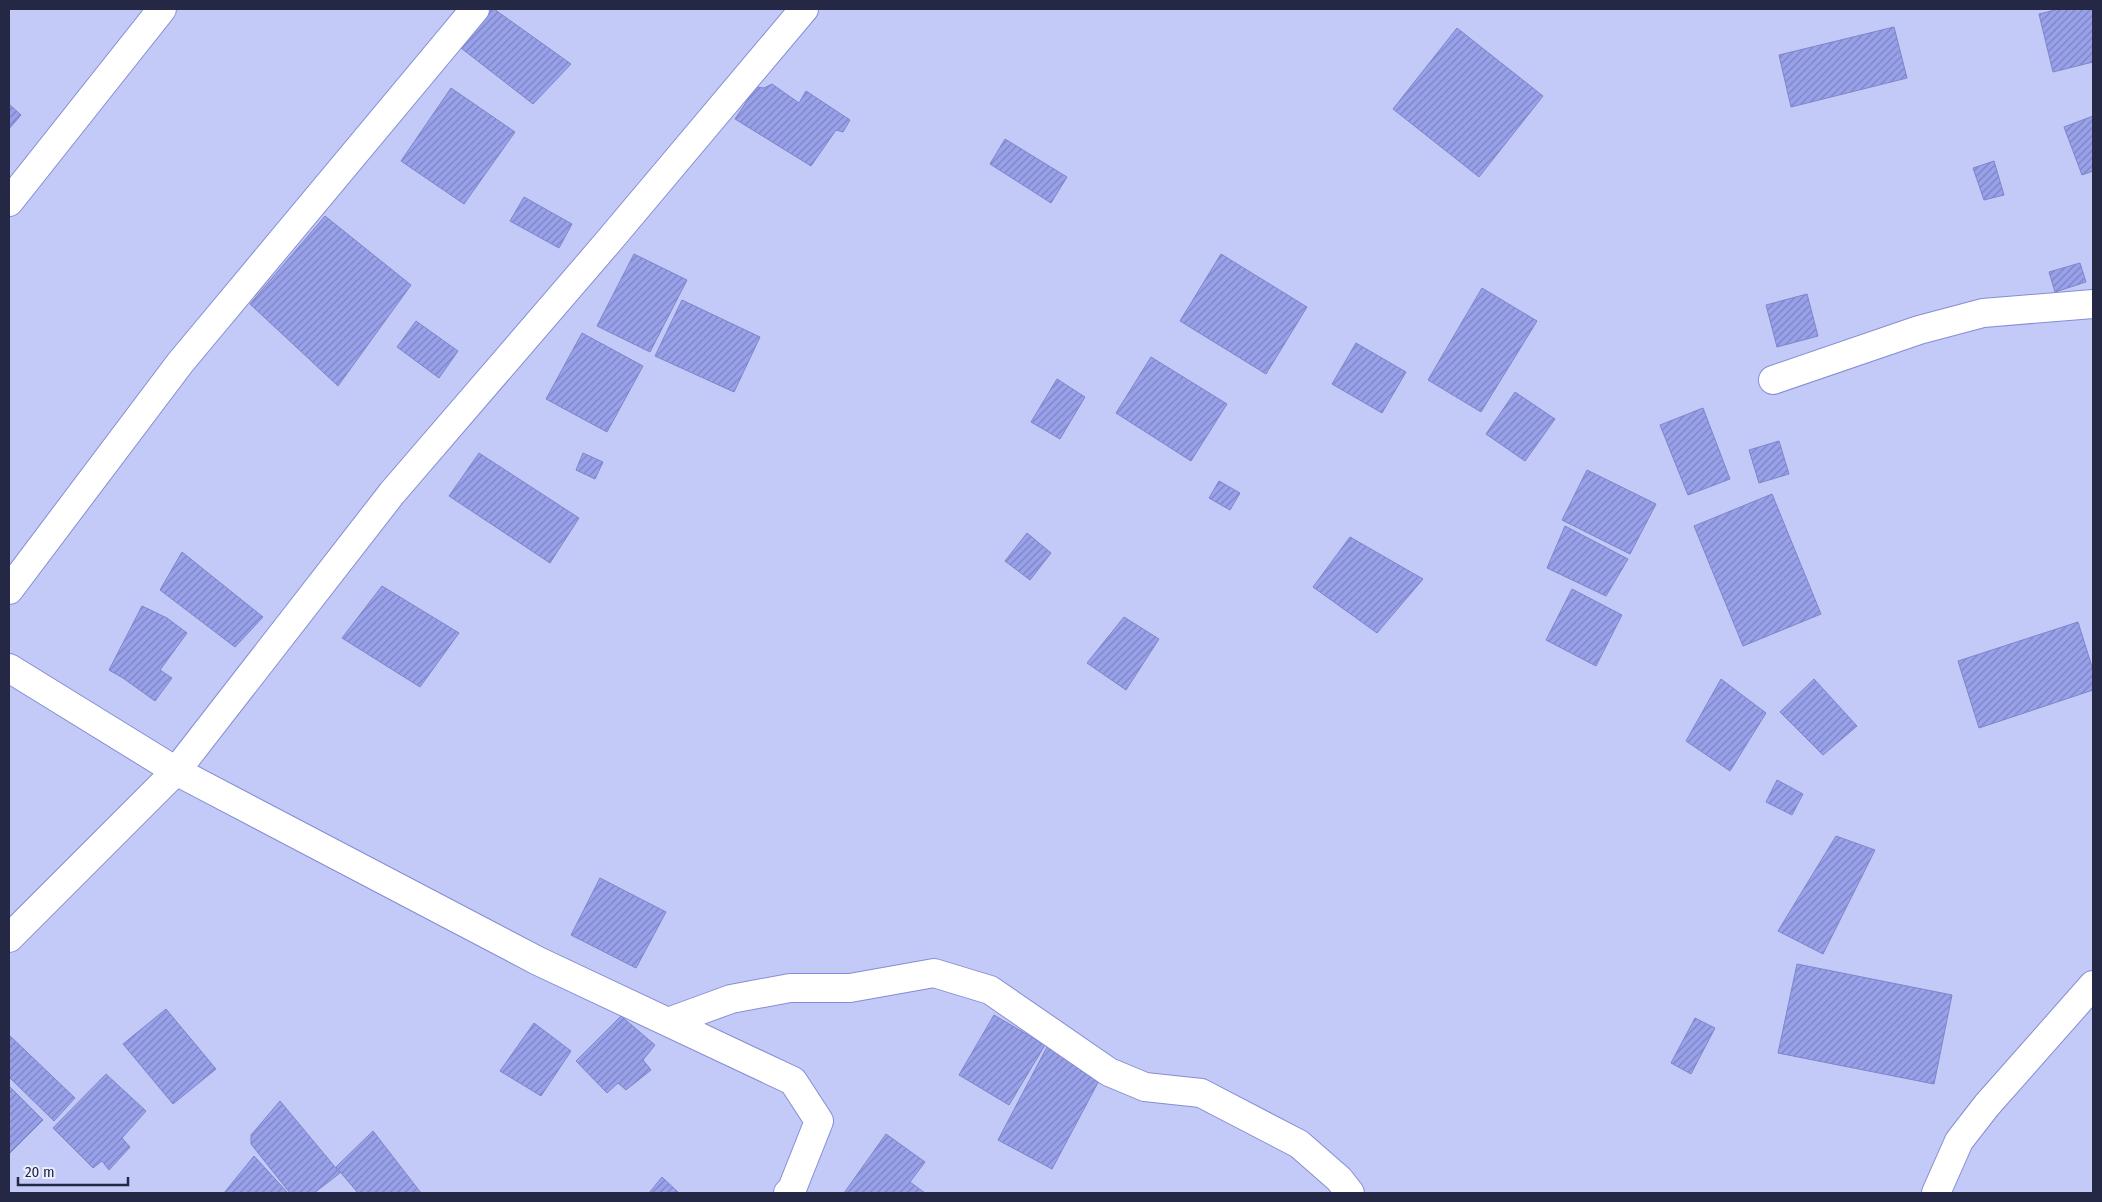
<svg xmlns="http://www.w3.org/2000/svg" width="2102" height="1202" viewBox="0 0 2102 1202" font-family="'Fira Sans Condensed',sans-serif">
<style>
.building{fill:url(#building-hatch);stroke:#7e85cc}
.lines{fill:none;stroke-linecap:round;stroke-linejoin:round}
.minor-casing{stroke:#858dd4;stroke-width:30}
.minor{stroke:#fff;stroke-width:28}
</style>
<defs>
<pattern id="building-hatch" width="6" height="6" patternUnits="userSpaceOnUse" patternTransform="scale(1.25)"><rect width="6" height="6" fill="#98a1ea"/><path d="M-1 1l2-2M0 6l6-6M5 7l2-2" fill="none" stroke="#7c83bf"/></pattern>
</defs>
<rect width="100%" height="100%" fill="#c3caf7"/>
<path class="building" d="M487,9H494L571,64L533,104L461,48Z
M2059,9H2093V62L2053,72L2039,14Z
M1894,27L1907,78L1791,107L1779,55Z
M1457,28L1543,96L1479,177L1393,109Z
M772,84L799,103L806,91L850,120L843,132L836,130L811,166L735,119L756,87L764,88Z
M451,88L515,132L464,204L401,161Z
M9,104L21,115L9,129Z
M2093,116V171L2082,175L2064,127Z
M1005,139L1067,177L1051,203L990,164Z
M1994,161L2004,195L1984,200L1973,168Z
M524,197L572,224L559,248L510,221Z
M325,216L411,285L338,386L250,304Z
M634,254L687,280L650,352L597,326Z
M1221,254L1307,307L1266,374L1180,321Z
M2080,263L2086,282L2055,292L2049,272Z
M1482,288L1537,321L1481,412L1428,380Z
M1807,294L1818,336L1777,347L1766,305Z
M682,300L760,337L734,392L655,356Z
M416,321L458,351L439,378L397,347Z
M582,333L643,366L607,432L546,399Z
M1356,343L1406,372L1382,413L1332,384Z
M1151,357L1227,404L1191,461L1116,413Z
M1057,379L1085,397L1060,439L1031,422Z
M1515,392L1555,419L1525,461L1486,434Z
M1703,408L1730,479L1688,495L1660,425Z
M1779,441L1789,474L1759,483L1749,450Z
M479,453L579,518L550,563L449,496Z
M583,453L603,462L595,479L576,470Z
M1587,470L1656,504L1630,554L1562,520Z
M1219,481L1240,493L1230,510L1209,498Z
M1772,494L1821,614L1743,646L1694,526Z
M1565,526L1628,559L1606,596L1547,568Z
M1027,533L1051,553L1030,580L1005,561Z
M1350,537L1423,579L1377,633L1313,587Z
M182,552L263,617L235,647L160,590Z
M382,586L459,633L420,687L342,638Z
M1572,589L1622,615L1596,666L1546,640Z
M142,606L167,618L187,633L160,670L172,678L155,701L123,678L109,670Z
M1124,617L1159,639L1126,690L1087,663Z
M2078,622L2093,670V690L1979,728L1958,661Z
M1721,679L1766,713L1730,771L1686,741Z
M1814,679L1857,726L1823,755L1780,712Z
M1777,780L1803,794L1792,815L1766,802Z
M1836,836L1875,850L1823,954L1778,931Z
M600,878L666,912L636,968L571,935Z
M1797,964L1952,995L1934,1084L1778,1053Z
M166,1009L216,1069L173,1104L123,1044Z
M994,1015L1045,1045L1009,1105L959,1075Z
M621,1016L655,1045L643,1060L651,1070L626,1090L618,1083L607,1093L576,1061Z
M1695,1018L1715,1028L1691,1074L1671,1063Z
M534,1023L571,1051L541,1096L500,1071Z
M9,1035L75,1098L54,1121L9,1077Z
M1047,1047L1102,1075L1052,1169L998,1140Z
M106,1074L146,1111L122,1138L130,1147L109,1170L102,1161L93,1168L53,1128Z
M9,1086L43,1120L9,1154Z
M280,1101L340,1173L314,1193H290L251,1144V1135Z
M373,1131L421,1193H358L336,1167Z
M886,1134L925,1162L910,1182L925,1193H844Z
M254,1156L288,1193H224Z
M662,1177L679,1193H649Z"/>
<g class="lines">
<g class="minor-casing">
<path id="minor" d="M9,202L162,9
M1773,380L1919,330L1983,313L2093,304
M9,590L180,363L475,9
M9,668L176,771L538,961L793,1081L819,1121L792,1189L788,1193
M9,938L176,771L392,493L608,242L804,9
M668,1022L731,999L790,988H850L934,973L990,990L1109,1072L1145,1087L1201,1093L1299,1144L1339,1179L1350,1193
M1936,1193L1959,1141L1987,1105L2093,985"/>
</g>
<use href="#minor" class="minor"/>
</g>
<rect width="2102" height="1202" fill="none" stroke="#252845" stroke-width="20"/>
<path d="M18 1177v8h110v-8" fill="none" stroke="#252845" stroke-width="2.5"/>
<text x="25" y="1177" font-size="15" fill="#252845" stroke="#eaedfd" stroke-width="4" paint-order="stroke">20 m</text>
</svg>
